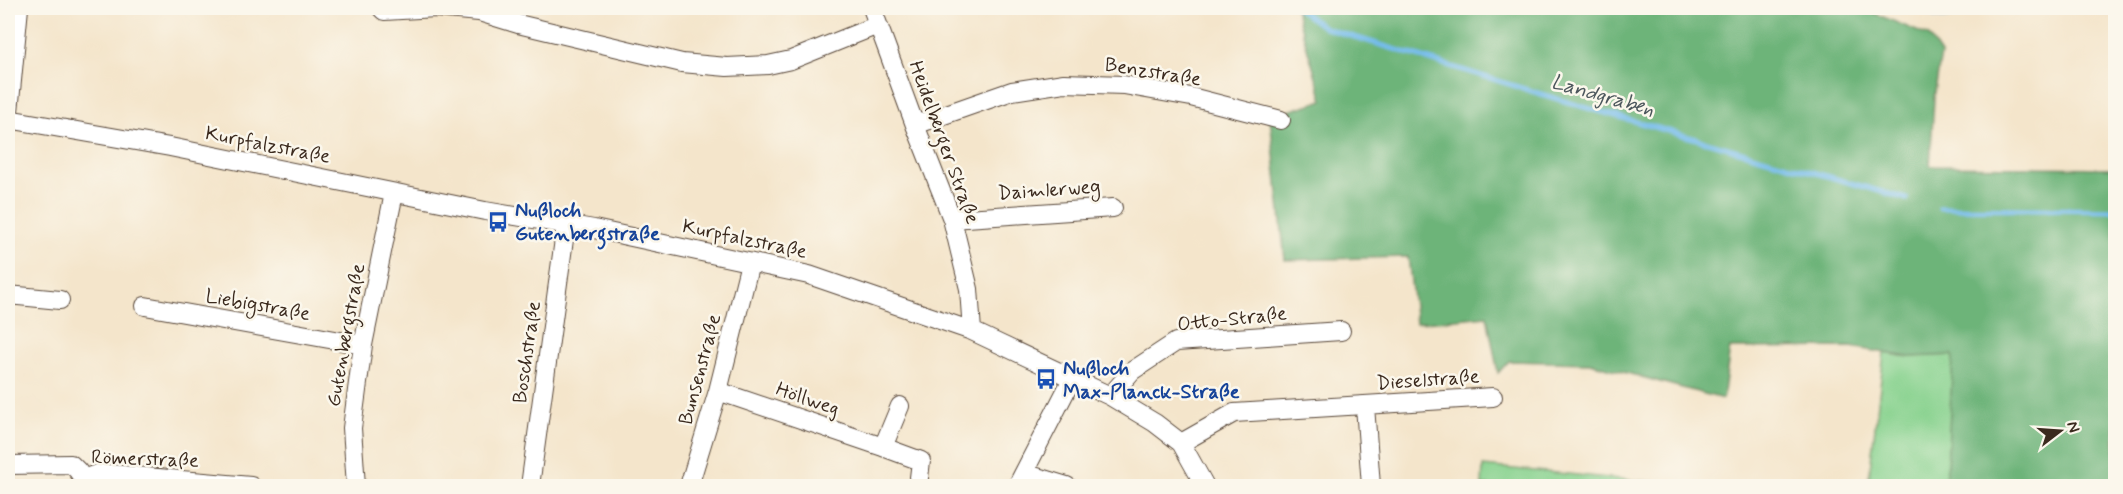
<svg xmlns="http://www.w3.org/2000/svg" width="2123" height="494" viewBox="0 0 2123 494" font-family="Mynerve,sans-serif">
<style>
.green{fill:#87d28e;stroke:#617e56;stroke-width:1.5}
.forest{fill:#6db479;stroke:#546f4c;stroke-width:1.5}
.lines{fill:none;stroke-linecap:round;stroke-linejoin:round}
.stream{stroke:#74bcec;stroke-width:5}
.street-casing{stroke:#574638;stroke-width:20}
.street{stroke:#fff;stroke-width:18}
.labels{text-anchor:middle;stroke-width:5;stroke-linejoin:round;paint-order:stroke}
.street-label{font-size:20px;fill:#3b2a1e;stroke:#fbf7ec}
.transit-label{font-size:20px;font-weight:bold;fill:#164399;stroke:#fbf7ec;text-anchor:start}
.water-label{font-size:21px;font-style:italic;fill:#4c565c;stroke:#fbf7ec}
</style>
<rect width="100%" height="100%" fill="#fbf7ec"/>
<filter id="ink" filterUnits="userSpaceOnUse"><feTurbulence type="fractalNoise" baseFrequency=".0167" numOctaves="2"/><feDisplacementMap in="SourceGraphic" scale="12" xChannelSelector="R" yChannelSelector="G"/><feConvolveMatrix kernelMatrix="1 2 1 2 8 2 1 2 1" color-interpolation-filters="sRGB"/></filter>
<filter id="wash" filterUnits="userSpaceOnUse"><feTurbulence type="fractalNoise" baseFrequency=".008" numOctaves="4" result="noise"/><feDisplacementMap in="SourceGraphic" scale="24" xChannelSelector="R" yChannelSelector="G"/><feGaussianBlur stdDeviation="1.35" result="paint"/><feColorMatrix in="noise" values="0 0 0 0 0 0 0 0 0 0 0 0 0 0 0 0 0 1.4 0 .05"/><feComposite in="paint" operator="in"/></filter>
<g filter="url(#wash)">
<rect width="100%" height="100%" fill="#f4e5cb"/>
<path class="green" d="M1884,353L1909,357L1954,355L1946,486H1868Z
M1483,466L1693,486H1482Z"/>
<path class="forest" d="M1295,8H1862L1929,36L1941,54L1934,98L1930,166L2115,168V486L2065,483V486H1946L1953,355L1909,357L1851,347L1730,348L1723,399L1590,363L1509,361L1498,373L1487,316L1416,323L1408,257L1285,260L1270,117L1323,100Z"/>
<g class="lines">
<path class="stream" d="M1297,8L1325,28L1584,107L1907,199
M1916,8C1944,21 1946,17 1974,8
M1940,208L2116,210"/>
</g>
</g>
<g filter="url(#ink)">
<g class="lines">
<g class="street-casing">
<path id="street" d="M381,8L384,11L436,8L479,12L518,24L682,63L727,67L768,65L791,60L878,25
M872,8L915,125L952,219L969,289L972,331
M8,119L170,147L485,211L594,229L809,275L972,331L1110,396L1155,423L1181,443L1205,486
M8,122L19,8
M915,125L1012,91L1064,83L1124,85L1191,97L1281,120
M952,219L1113,208
M8,295L60,300
M145,306L363,345
M718,391L883,447L921,461L918,486
M1110,396L1132,371L1176,342L1341,331
M1365,406L1371,486
M1181,443L1234,413L1493,397
M883,447L900,406
M8,465L71,464L78,471L83,479
M1024,473L1067,486
M83,479L97,474H111L251,486
M356,486L352,428L363,345L394,193
M530,486L566,225
M689,486L718,391L750,263
M1017,486L1072,379"/>
</g>
<use href="#street" class="street"/>
</g>
</g>
<defs>
<g id="bus-bare" transform="scale(1.62)"><path d="M-5-6H5V4H4V6H2V4H-2V6H-4V4H-5ZM-3.5-4V0h7V-4ZM-3.5 1.2v1.5H-2V1.2ZM2 1.2v1.5H3.5V1.2Z" fill="#1a4fb4" stroke="#fbf7ec" stroke-width="2.5" paint-order="stroke"/></g>
</defs>
<g fill-rule="evenodd">
<use href="#bus-bare" x="498" y="222"/>
<use href="#bus-bare" x="1046" y="379"/>
</g>
<g class="labels">
<g class="street-label">
<text transform="translate(1153 71) rotate(9)" y="7">Benzstraße</text>
<text transform="translate(945 142) rotate(70)" y="7">Heidelberger Straße</text>
<text transform="translate(268 144) rotate(11)" y="7">Kurpfalzstraße</text>
<text transform="translate(1049 189) rotate(-4)" y="7">Daimlerweg</text>
<text transform="translate(745 238) rotate(12)" y="7">Kurpfalzstraße</text>
<text transform="translate(258 304) rotate(10)" y="7">Liebigstraße</text>
<text transform="translate(1232 318) rotate(-6)" y="7">Otto-Straße</text>
<text transform="translate(345 335) rotate(-80)" y="7">Gutenbergstraße</text>
<text transform="translate(526 352) rotate(-82)" y="7">Boschstraße</text>
<text transform="translate(699 369) rotate(-75)" y="7">Bunsenstraße</text>
<text transform="translate(1428 379) rotate(-4)" y="7">Dieselstraße</text>
<text transform="translate(808 398) rotate(19)" y="7">Höllweg</text>
<text transform="translate(145 458) rotate(2)" y="7">Römerstraße</text>
</g>
<g class="transit-label">
<text x="515" y="217">Nußloch<tspan x="515" dy="23">Gutenbergstraße</tspan></text>
<text x="1063" y="375">Nußloch<tspan x="1063" dy="23">Max-Planck-Straße</tspan></text>
</g>
<g class="water-label">
<text transform="translate(1603 95) rotate(16)" y="7">Landgraben</text>
</g>
</g>
<rect width="2123" height="494" fill="none" stroke="#fbf7ec" stroke-width="30"/>
<g transform="translate(2060 431) rotate(73)" stroke="#fbf7ec" stroke-width="4.5" paint-order="stroke">
<path d="M0-4.5L10 22L0 15L-10 22Z" fill="#3b2a1e"/>
<text y="-9" font-size="16" font-weight="bold" text-anchor="middle" fill="#3b2a1e">N</text>
</g>
</svg>
